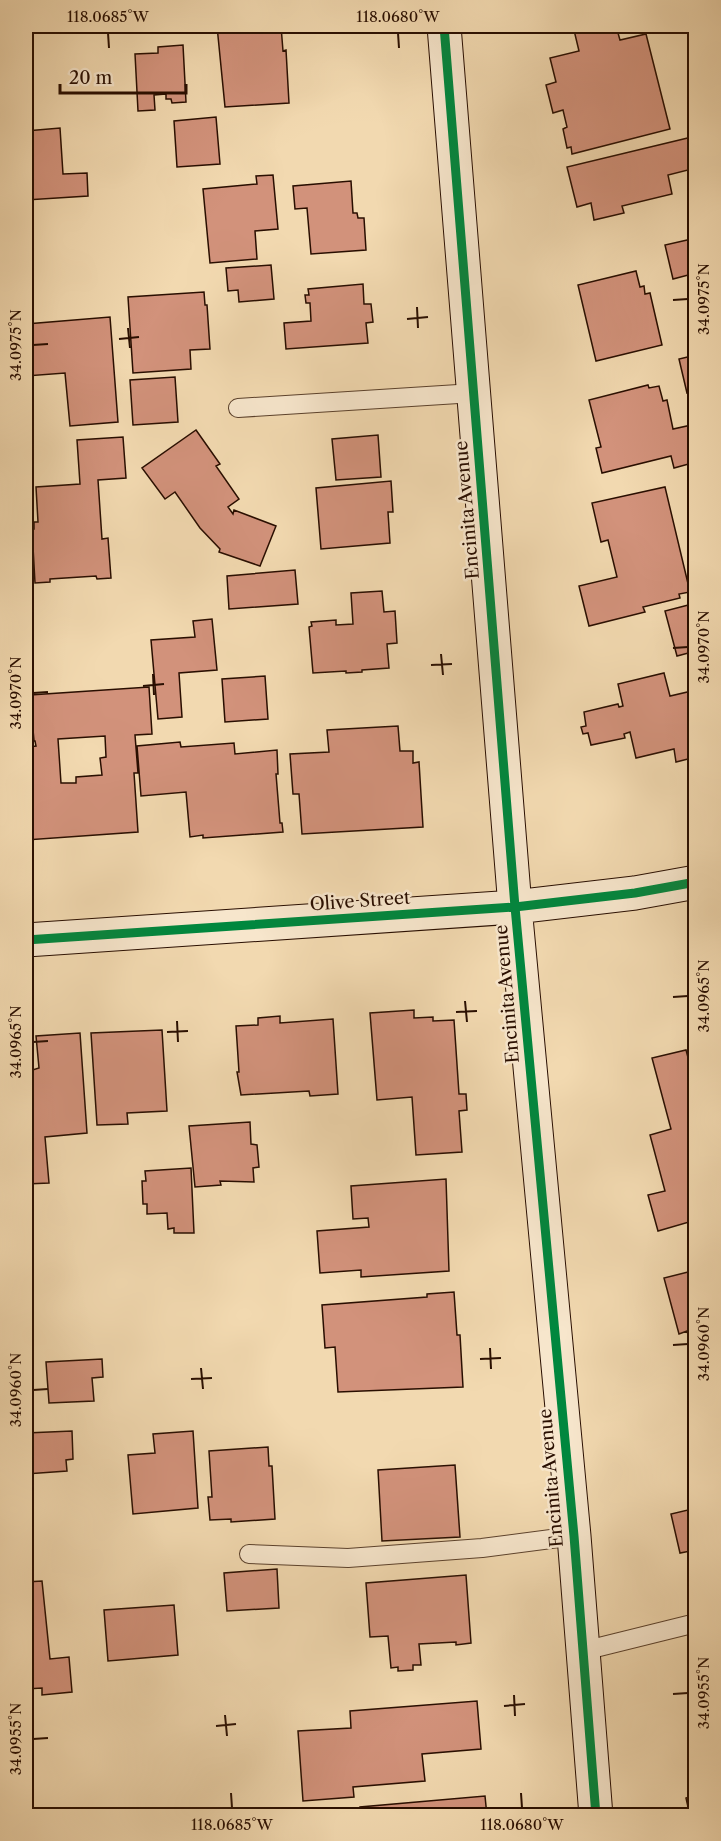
<svg xmlns="http://www.w3.org/2000/svg" width="721" height="1841" viewBox="0 0 721 1841" font-family="'Libre Caslon Text',serif">
<style>
.building{fill:#d2927b;stroke:#290e00;stroke-width:1.5;fill-rule:evenodd}
.lines{fill:none;stroke-linecap:round;stroke-linejoin:round}
.lane-casing{stroke:#5b412c;stroke-width:20}
.secondary-casing{stroke:#290e00;stroke-width:35}
.lane{stroke:#f7e6cc;stroke-width:18}
.secondary{stroke:#f7e6cc;stroke-width:33}
.cycleway-casing{stroke:#f7e6cc;stroke-width:13}
.cycleway{stroke:#00873e;stroke-width:9}
.ticks{fill:none;stroke:#290e00;stroke-width:2}
.labels{text-anchor:middle;stroke-width:5;stroke-linejoin:round;paint-order:stroke}
.street-label{font-size:18px;fill:#290e00;stroke:#f7e6cc}
.neatline{fill:none;stroke:#290e00;stroke-width:2}
.ticks-label{font-size:15px;text-anchor:middle;fill:#290e00}
</style>
<rect width="100%" height="100%" fill="#f2d9b0"/>
<filter id="stains"><feTurbulence type="fractalNoise" baseFrequency=".00333" numOctaves="4"/><feColorMatrix values="0 0 0 0 .2 0 0 0 0 .09 0 0 0 0 .02 0 0 0 .5 -.17"/></filter>
<radialGradient id="worn" r=".72"><stop offset=".6" stop-color="#630" stop-opacity="0"/><stop offset="1" stop-color="#630" stop-opacity=".3"/></radialGradient>
<path class="building" d="M217,26H281L283,51L286,50L289,103L225,107Z
M573,26H616L620,40L646,34L670,129L572,154L571,147L567,148L563,129L567,127L563,110L553,113L546,85L556,82L550,58L579,51Z
M183,45L186,102L172,103L171,99H166V94L154,95L155,110L138,111L135,54L158,53V47Z
M216,117L220,164L177,167L174,121Z
M60,128L63,174L87,173L88,196L26,200V131Z
M696,136V168L668,175L672,194L622,206L624,213L594,220L591,203L577,207L567,167Z
M273,175L278,229L255,231L257,259L210,263L203,189L257,184L256,176Z
M351,181L353,213H357L358,218H364L366,250L311,254L307,208L295,209L293,186Z
M696,238V273L673,279L665,245Z
M271,265L274,299L239,302L238,290L228,291L226,268Z
M636,271L640,287L644,286L645,294L650,293L662,345L596,361L578,285Z
M363,284L364,304H371L373,322L366,323L368,343L286,349L284,323L311,321L310,303H306L305,295H309L308,289Z
M204,292L205,305H207L210,349L190,350L191,369L133,373L128,297Z
M110,317L118,422L70,426L65,373L26,376V324Z
M696,355V391L687,393L679,359Z
M175,377L178,422L133,425L130,380Z
M648,385L649,388L659,386L663,401L667,400L673,429L696,424V462L674,468L671,456L602,473L596,448L601,447L589,400Z
M196,430L220,464L216,466L239,499L228,507L233,514L234,510L276,526L260,566L219,552L220,549L200,528L175,492L165,499L142,468Z
M378,435L381,477L336,480L332,439Z
M123,437L126,478L98,480L102,539L108,538L111,578L97,579L96,576L50,579V582L35,583L32,529H34V522H38L36,487L80,484L77,440Z
M391,481L393,512H388L390,543L321,549L316,488Z
M665,487L690,592L679,594L680,598L643,607L645,612L589,626L579,586L617,577L608,540L601,542L592,503Z
M295,570L298,604L229,609L227,576Z
M382,591L384,612L395,611L397,643L387,644L389,668L362,670V672L346,673V671L313,673L309,627L312,626L311,622L336,620V625L353,624L351,593Z
M696,603V651L677,656L665,611Z
M212,619L217,670L179,673L182,717L158,719L151,640L195,637L193,621Z
M664,673L670,696L696,690V757L676,762L674,749L636,758L630,732L624,734L625,738L591,745L588,733L583,734L581,727L586,726L584,712L618,704L619,707L623,706L618,684Z
M265,676L268,719L225,722L222,679Z
M149,687L152,734L135,735L138,773H134L138,832L26,840V747L36,746L35,741H34L30,695ZM105,736L106,757L100,758L102,775L76,777V783H61L58,739Z
M398,726L400,751H413V763L419,762L423,827L302,834L299,794H293L290,754L329,752L327,730Z
M180,742L181,747L234,743L235,754L277,750L278,774H276L280,823H282L283,832L203,838V835L190,837L186,792L141,796L137,746Z
M414,1010V1018L433,1017V1021L454,1020L459,1094H466L467,1110L459,1111L462,1152L416,1155L412,1097L377,1100L370,1013Z
M280,1016V1023L333,1019L338,1094L310,1096L309,1091L241,1095L237,1072H239L236,1026L258,1025V1018Z
M162,1030L167,1111L127,1113L128,1124L97,1125L91,1033Z
M80,1033L87,1133L45,1137L49,1183L26,1184V1072L39,1068L36,1036Z
M686,1050L696,1087V1220L658,1231L648,1195L665,1191L650,1135L671,1129L652,1058Z
M250,1122L251,1144L257,1145L259,1167L253,1168L254,1182L220,1181L221,1185L195,1187L189,1126Z
M191,1168L194,1233H174V1228L168,1229L167,1213L147,1214V1204H143L142,1181H146L145,1171Z
M446,1179L449,1271L361,1277V1270L320,1273L317,1231L369,1227L368,1218L353,1219L351,1186Z
M696,1270V1363L687,1331L679,1334L664,1278Z
M454,1292L457,1335H460L463,1387L338,1392L335,1347L325,1348L322,1305L427,1297V1294Z
M102,1359L103,1377L92,1378L94,1401L49,1403L46,1362Z
M72,1431L73,1459L66,1460L67,1471L26,1474V1433Z
M193,1431L198,1508L133,1514L128,1455L155,1453L153,1434Z
M268,1447L269,1466H272L275,1519L231,1522V1519L210,1520L208,1497H212L209,1451Z
M455,1465L460,1537L382,1541L378,1470Z
M692,1509L693,1511H696L695,1570L690,1551L680,1553L671,1514Z
M277,1569L279,1608L227,1611L224,1573Z
M466,1575L471,1643L456,1645V1642L419,1644L421,1665H413V1670L398,1671V1667L391,1668L388,1636L370,1637L366,1583Z
M42,1581L50,1659L69,1657L72,1692L42,1695V1688L26,1689V1582Z
M174,1605L178,1655L108,1661L104,1610Z
M696,1651V1686L688,1653Z
M477,1701L481,1749L422,1754L425,1781L353,1787L354,1797L303,1801L298,1731L351,1728L350,1711Z
M696,1795V1816H690L686,1798Z
M485,1796L487,1816H361L360,1807Z"/>
<g class="lines">
<g class="lane-casing">
<path id="lane" d="M238,408L474,393
M249,1554L348,1558L482,1548L574,1536
M583,1651L696,1623"/>
</g>
<g class="secondary-casing">
<path id="secondary" d="M444,26L515,907L574,1536L596,1816
M26,940L515,907L635,893L696,882"/>
</g>
<use href="#lane" class="lane"/>
<use href="#secondary" class="secondary"/>
<g class="cycleway-casing">
<path id="cycleway" d="M444,26L515,907L574,1536L596,1816
M26,940L515,907L635,893L696,882"/>
</g>
<use href="#cycleway" class="cycleway"/>
</g>
<path class="ticks" d="M108,33L109,48M398,33L399,48M673,300L688,299M417,307L418,328M407,319L428,317M128,328L130,348M119,339L139,337M33,345L48,344M673,648L688,647M441,654L443,675M431,665L452,664M153,674L154,695M143,686L164,684M33,693L48,692M673,997L688,996M465,1001L467,1022M456,1012L477,1011M177,1021L178,1042M167,1032L188,1031M33,1042L48,1041M673,1345L688,1344M490,1348L491,1369M480,1359L501,1358M201,1368L203,1389M191,1379L212,1378M33,1390L48,1389M673,1694L688,1693M514,1695L515,1716M504,1706L525,1704M225,1715L227,1736M216,1726L236,1724M33,1739L48,1738M231,1793L232,1808M521,1793L522,1808"/>
<g class="labels">
<g class="street-label">
<text transform="translate(467 510) rotate(-95)" y="6">Encinita Avenue</text>
<text transform="translate(360 901) rotate(-4)" y="6">Olive Street</text>
<text transform="translate(507 994) rotate(-95)" y="6">Encinita Avenue</text>
<text transform="translate(551 1478) rotate(-95)" y="6">Encinita Avenue</text>
</g>
</g>
<rect width="721" height="1841" fill="none" stroke="#f2d9b0" stroke-width="66"/>
<path d="M60 84v9h126v-9" fill="none" stroke="#290e00" stroke-width="3"/>
<text x="69" y="84" font-size="18" fill="#290e00" stroke="#f7e6cc" stroke-width="4.5" paint-order="stroke">20 m</text>
<rect x="33" y="33" width="655" height="1775" class="neatline"/>
<g class="ticks-label">
<text x="108" y="22">118.0685°W</text>
<text x="398" y="22">118.0680°W</text>
<text transform="translate(704 299) rotate(-90)" y="5">34.0975°N</text>
<text transform="translate(16 345) rotate(-90)" y="5">34.0975°N</text>
<text transform="translate(704 647) rotate(-90)" y="5">34.0970°N</text>
<text transform="translate(16 693) rotate(-90)" y="5">34.0970°N</text>
<text transform="translate(704 996) rotate(-90)" y="5">34.0965°N</text>
<text transform="translate(16 1042) rotate(-90)" y="5">34.0965°N</text>
<text transform="translate(704 1344) rotate(-90)" y="5">34.0960°N</text>
<text transform="translate(16 1390) rotate(-90)" y="5">34.0960°N</text>
<text transform="translate(704 1693) rotate(-90)" y="5">34.0955°N</text>
<text transform="translate(16 1739) rotate(-90)" y="5">34.0955°N</text>
<text x="232" y="1830">118.0685°W</text>
<text x="522" y="1830">118.0680°W</text>
</g>
<rect width="100%" height="100%" filter="url(#stains)"/>
<rect width="100%" height="100%" fill="url(#worn)"/>
</svg>
